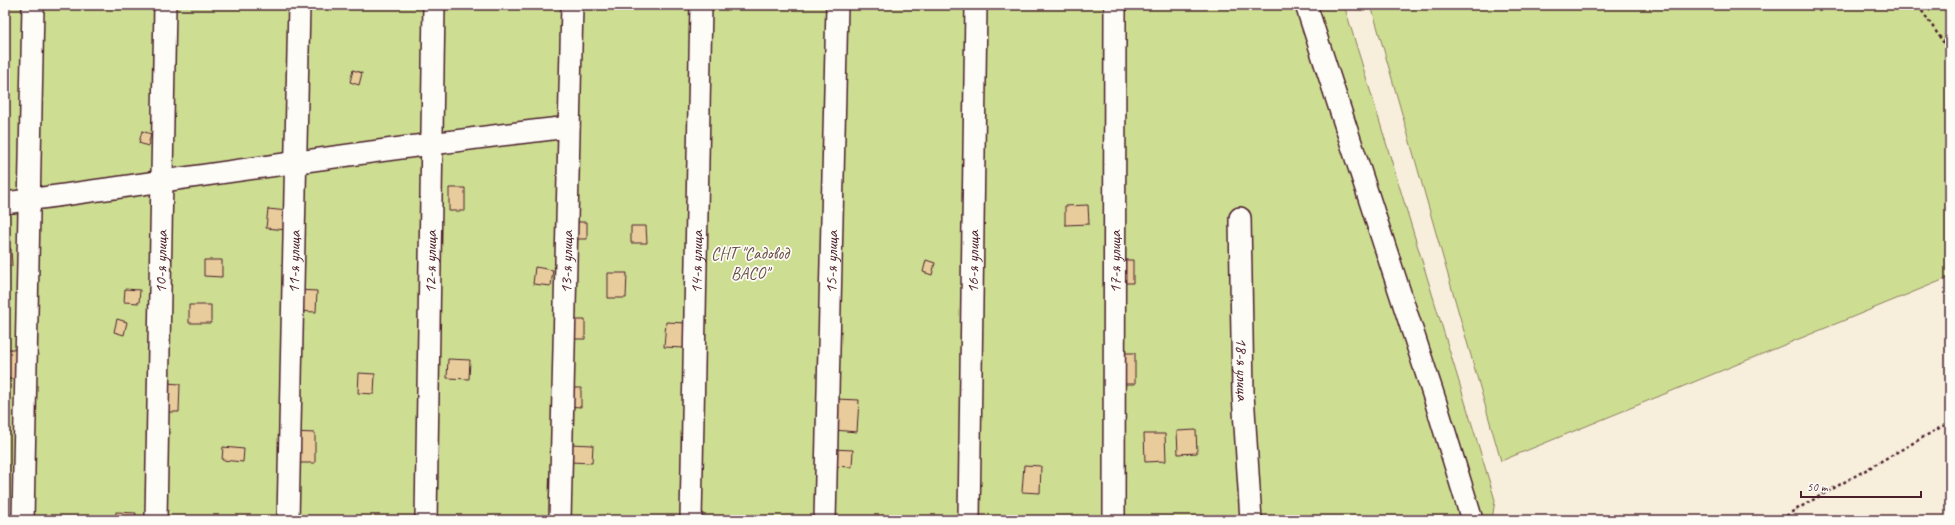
<svg xmlns="http://www.w3.org/2000/svg" width="1955" height="525" viewBox="0 0 1955 525" font-family="Caveat,sans-serif">
<style>
.green{fill:#cdde92;stroke:#8c7e5e}
.building{fill:#e8cc9c;stroke:#4a1f2b}
.lines{fill:none;stroke-linecap:round;stroke-linejoin:round}
.minor-casing{stroke:#4a1f2b;stroke-width:24}
.path{stroke:#4a1f2b;stroke-width:2.5;stroke-dasharray:3 3;stroke-linecap:butt}
.minor{stroke:#fdfcf7;stroke-width:21}
.labels{text-anchor:middle;stroke-width:3.5;stroke-linejoin:round;paint-order:stroke}
.park-label{font-size:17px;fill:#6b4f45;stroke:#fdfcf7}
.street-label{font-size:17px;fill:#4a1f2b;stroke:#fdfcf7}
</style>
<rect width="100%" height="100%" fill="#f7eedc"/>
<filter id="ink" filterUnits="userSpaceOnUse"><feTurbulence type="fractalNoise" baseFrequency=".025" numOctaves="2"/><feDisplacementMap in="SourceGraphic" scale="8" xChannelSelector="R" yChannelSelector="G"/><feConvolveMatrix kernelMatrix="1 2 1 2 8 2 1 2 1" color-interpolation-filters="sRGB"/></filter>
<g filter="url(#ink)">
<path class="green" d="M5,5H1344L1495,500L1492,520H5Z
M1371,5H1950V277L1501,461Z"/>
<path class="building" d="M353,70L362,73L359,85L350,82Z
M142,131L151,134L148,146L139,143Z
M449,188H465V211H449Z
M1088,205L1089,224L1065,225V206Z
M268,209L288,211L286,230L266,228Z
M571,222H587V239H570Z
M631,226H646L647,243H631Z
M5,249H11L12,266H5Z
M204,260H222V277L204,276Z
M926,260L935,263L932,275L923,272Z
M1117,260H1133V283H1117Z
M535,267L553,270L551,286L533,284Z
M608,273H627L626,298H608Z
M125,289L140,290L139,303L124,302Z
M297,290L317,291L316,312L296,311Z
M189,305H211V323H189Z
M117,319L127,322L124,335L114,332Z
M568,320H585V339H567Z
M666,322L686,323L684,348L664,347Z
M5,349H17V379H5Z
M1116,353H1135V384H1116Z
M448,359L470,360L469,379L447,378Z
M359,373L375,374L374,394L358,393Z
M166,383L180,384L179,412H165Z
M566,388H581V407L566,406Z
M836,399L859,400L857,432L834,430Z
M1196,430L1197,453L1178,454L1177,431Z
M293,432L315,433V463H293Z
M1144,434H1165L1166,461L1145,462Z
M570,444L593,445L592,463L570,462Z
M223,447L244,449L243,462L222,460Z
M832,449L853,450L852,467L831,466Z
M1024,465L1041,466L1040,493L1022,492Z
M116,512L136,513L135,520H115Z"/>
<g class="lines">
<g class="minor-casing">
<g id="minor">
<path d="M1306,5L1435,400L1472,520"/>
<path d="M5,203C193,178 381,148 569,127"/>
<path id="s1" d="M1240,218L1243,394L1251,520"/>
<path d="M23,520L33,5"/>
<path id="s2" d="M156,520L165,5"/>
<path id="s3" d="M288,520L299,5"/>
<path id="s4" d="M426,520L434,5"/>
<path id="s5" d="M560,520L572,5"/>
<path id="s6" d="M691,520L701,5"/>
<path id="s7" d="M825,520L837,5"/>
<path id="s8" d="M969,520L976,5"/>
<path id="s9" d="M1114,520L1115,5"/>
</g>
</g>
<path class="path" d="M1921,5L1922,11L1950,52
M1782,520L1790,513L1950,422"/>
<use href="#minor" class="minor"/>
</g>
</g>
<g class="labels">
<g class="park-label">
<text x="750" y="259">СНТ "Садовод<tspan x="750" dy="20">ВАСО"</tspan></text>
</g>
<g class="street-label">
<text dy="6" stroke="none"><textPath href="#s2" startOffset="258">10-я улица</textPath></text>
<text dy="6" stroke="none"><textPath href="#s3" startOffset="258">11-я улица</textPath></text>
<text dy="6" stroke="none"><textPath href="#s4" startOffset="258">12-я улица</textPath></text>
<text dy="6" stroke="none"><textPath href="#s5" startOffset="258">13-я улица</textPath></text>
<text dy="6" stroke="none"><textPath href="#s6" startOffset="258">14-я улица</textPath></text>
<text dy="6" stroke="none"><textPath href="#s7" startOffset="258">15-я улица</textPath></text>
<text dy="6" stroke="none"><textPath href="#s8" startOffset="258">16-я улица</textPath></text>
<text dy="6" stroke="none"><textPath href="#s9" startOffset="258">17-я улица</textPath></text>
<text dy="6" stroke="none"><textPath href="#s1" startOffset="151">18-я улица</textPath></text>
</g>
</g>
<rect width="1955" height="525" fill="none" stroke="#fdfcf7" stroke-width="20"/>
<rect x="10" y="10" width="1935" height="505" fill="none" stroke="#4a1f2b" stroke-width="1.5" filter="url(#ink)"/>
<path d="M1801 491v6h120v-6" fill="none" stroke="#4a1f2b" stroke-width="2"/>
<text x="1807" y="491" font-size="12" fill="#4a1f2b" stroke="#fdfcf7" stroke-width="3" paint-order="stroke">50 m</text>
</svg>
